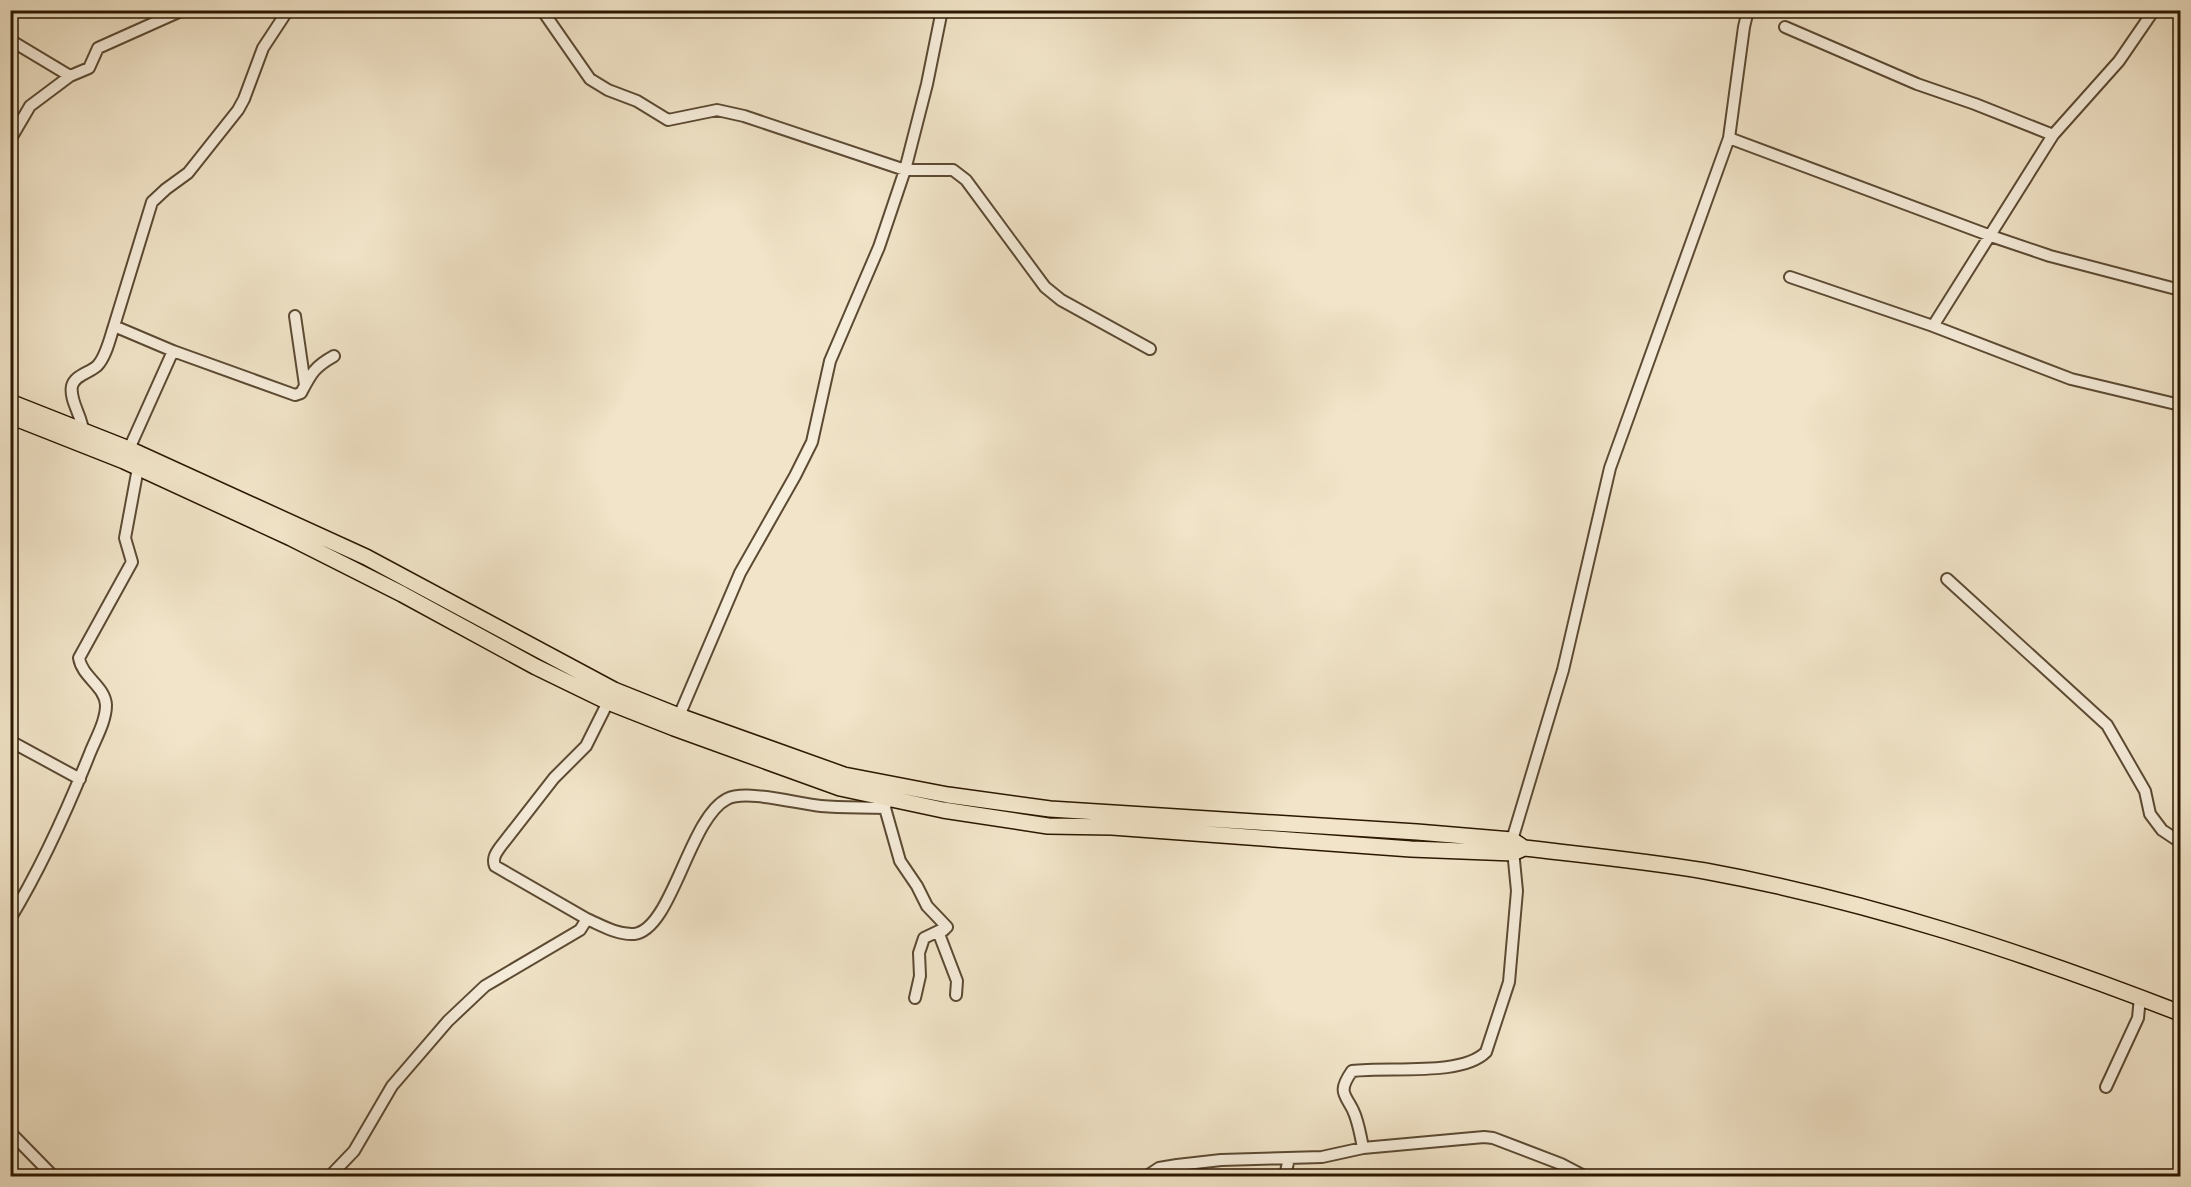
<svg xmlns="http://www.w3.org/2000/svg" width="2191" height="1187" viewBox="0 0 2191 1187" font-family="'IM FELL DW Pica',serif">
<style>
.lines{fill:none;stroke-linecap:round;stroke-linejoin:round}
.street-casing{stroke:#5c4a33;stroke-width:14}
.primary-casing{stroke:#2b1701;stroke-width:18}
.street{stroke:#f6eddb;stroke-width:10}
.primary{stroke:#f1e4c8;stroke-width:15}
</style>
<rect width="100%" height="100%" fill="#f1e4c8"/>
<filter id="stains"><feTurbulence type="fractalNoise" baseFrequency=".00333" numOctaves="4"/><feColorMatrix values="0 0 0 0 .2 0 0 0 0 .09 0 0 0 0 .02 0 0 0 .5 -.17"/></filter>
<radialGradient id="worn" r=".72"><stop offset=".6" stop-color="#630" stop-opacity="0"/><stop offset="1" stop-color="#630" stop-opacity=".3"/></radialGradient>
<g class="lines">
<g class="street-casing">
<path id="street" d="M288,10L263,48L244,99L238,110L188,173L166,189L152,202L114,326L173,351L295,395L301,393C311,374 314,367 334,356
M542,10L590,79L608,90L637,101L668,120L717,110L744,116L905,170H953L966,180L1045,287L1061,300L1150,349
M1785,27L1917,84L1975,104L2053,135
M10,40L70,76
M1729,138L1991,236L2050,256L2180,290
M10,140L30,106L70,76L89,68L98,48L183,10
M1790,277L1933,326L2071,379L2180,405
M295,316L305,385
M1933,326L2053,135L2119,61L2154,10
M83,432C83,417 69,401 72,386C75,375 89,373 97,366C106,357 110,338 114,326
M129,449L173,351
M1947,579L2107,725L2145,791L2150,814L2162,830L2180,842
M679,716L740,573L795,476L812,442L830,361L879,247L905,170L927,84L942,10
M10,741L80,779
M886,804L885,808L900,861L917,886L927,906L947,927
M10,919C41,868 68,808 90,753C96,738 106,721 106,705C105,686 82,677 79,658L132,562L125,538L138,468
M587,919C601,925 617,935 634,934C672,930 689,818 727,799C746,789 798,804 821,806C843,808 864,807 885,808
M945,929L939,934L957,981L956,995
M915,998L920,976L919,953L924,938L947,927
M2106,1087L2138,1018L2140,997
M10,1132L53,1176
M1363,1148C1361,1137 1359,1126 1355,1115C1348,1095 1335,1095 1352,1071C1388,1066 1461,1077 1486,1052L1509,982L1517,891L1512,840L1563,670L1610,468L1729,138L1744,27L1748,10
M330,1176L354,1151L392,1086L448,1021L485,986L580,930L587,919L495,866C492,858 496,853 501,846L554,778L586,746L608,702
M1147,1176L1159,1168L1177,1165L1221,1160L1322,1157L1363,1148L1484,1137L1493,1138L1561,1164L1584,1176
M1285,1176L1289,1158"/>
</g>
<g class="primary-casing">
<path id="primary" d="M10,402L129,449L366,557L614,690L679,716L844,775L948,795L1050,809L1417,832L1512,840L1524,848C1584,855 1645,861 1705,871C1868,901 2026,953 2180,1013
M10,416L124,461L291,538L402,594L536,667L608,702L674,728L840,788L943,810L1048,826L1112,827L1411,849L1513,853L1524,848"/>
</g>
<use href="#street" class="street"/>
<use href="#primary" class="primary"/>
</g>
<rect width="2191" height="1187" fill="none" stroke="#f1e4c8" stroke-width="36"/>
<rect x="12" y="12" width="2167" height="1163" fill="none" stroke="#2b1701" stroke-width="3"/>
<rect x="18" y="18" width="2155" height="1151" fill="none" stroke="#2b1701" stroke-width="1.5"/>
<rect width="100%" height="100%" filter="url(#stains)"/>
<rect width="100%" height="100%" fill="url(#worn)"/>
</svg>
